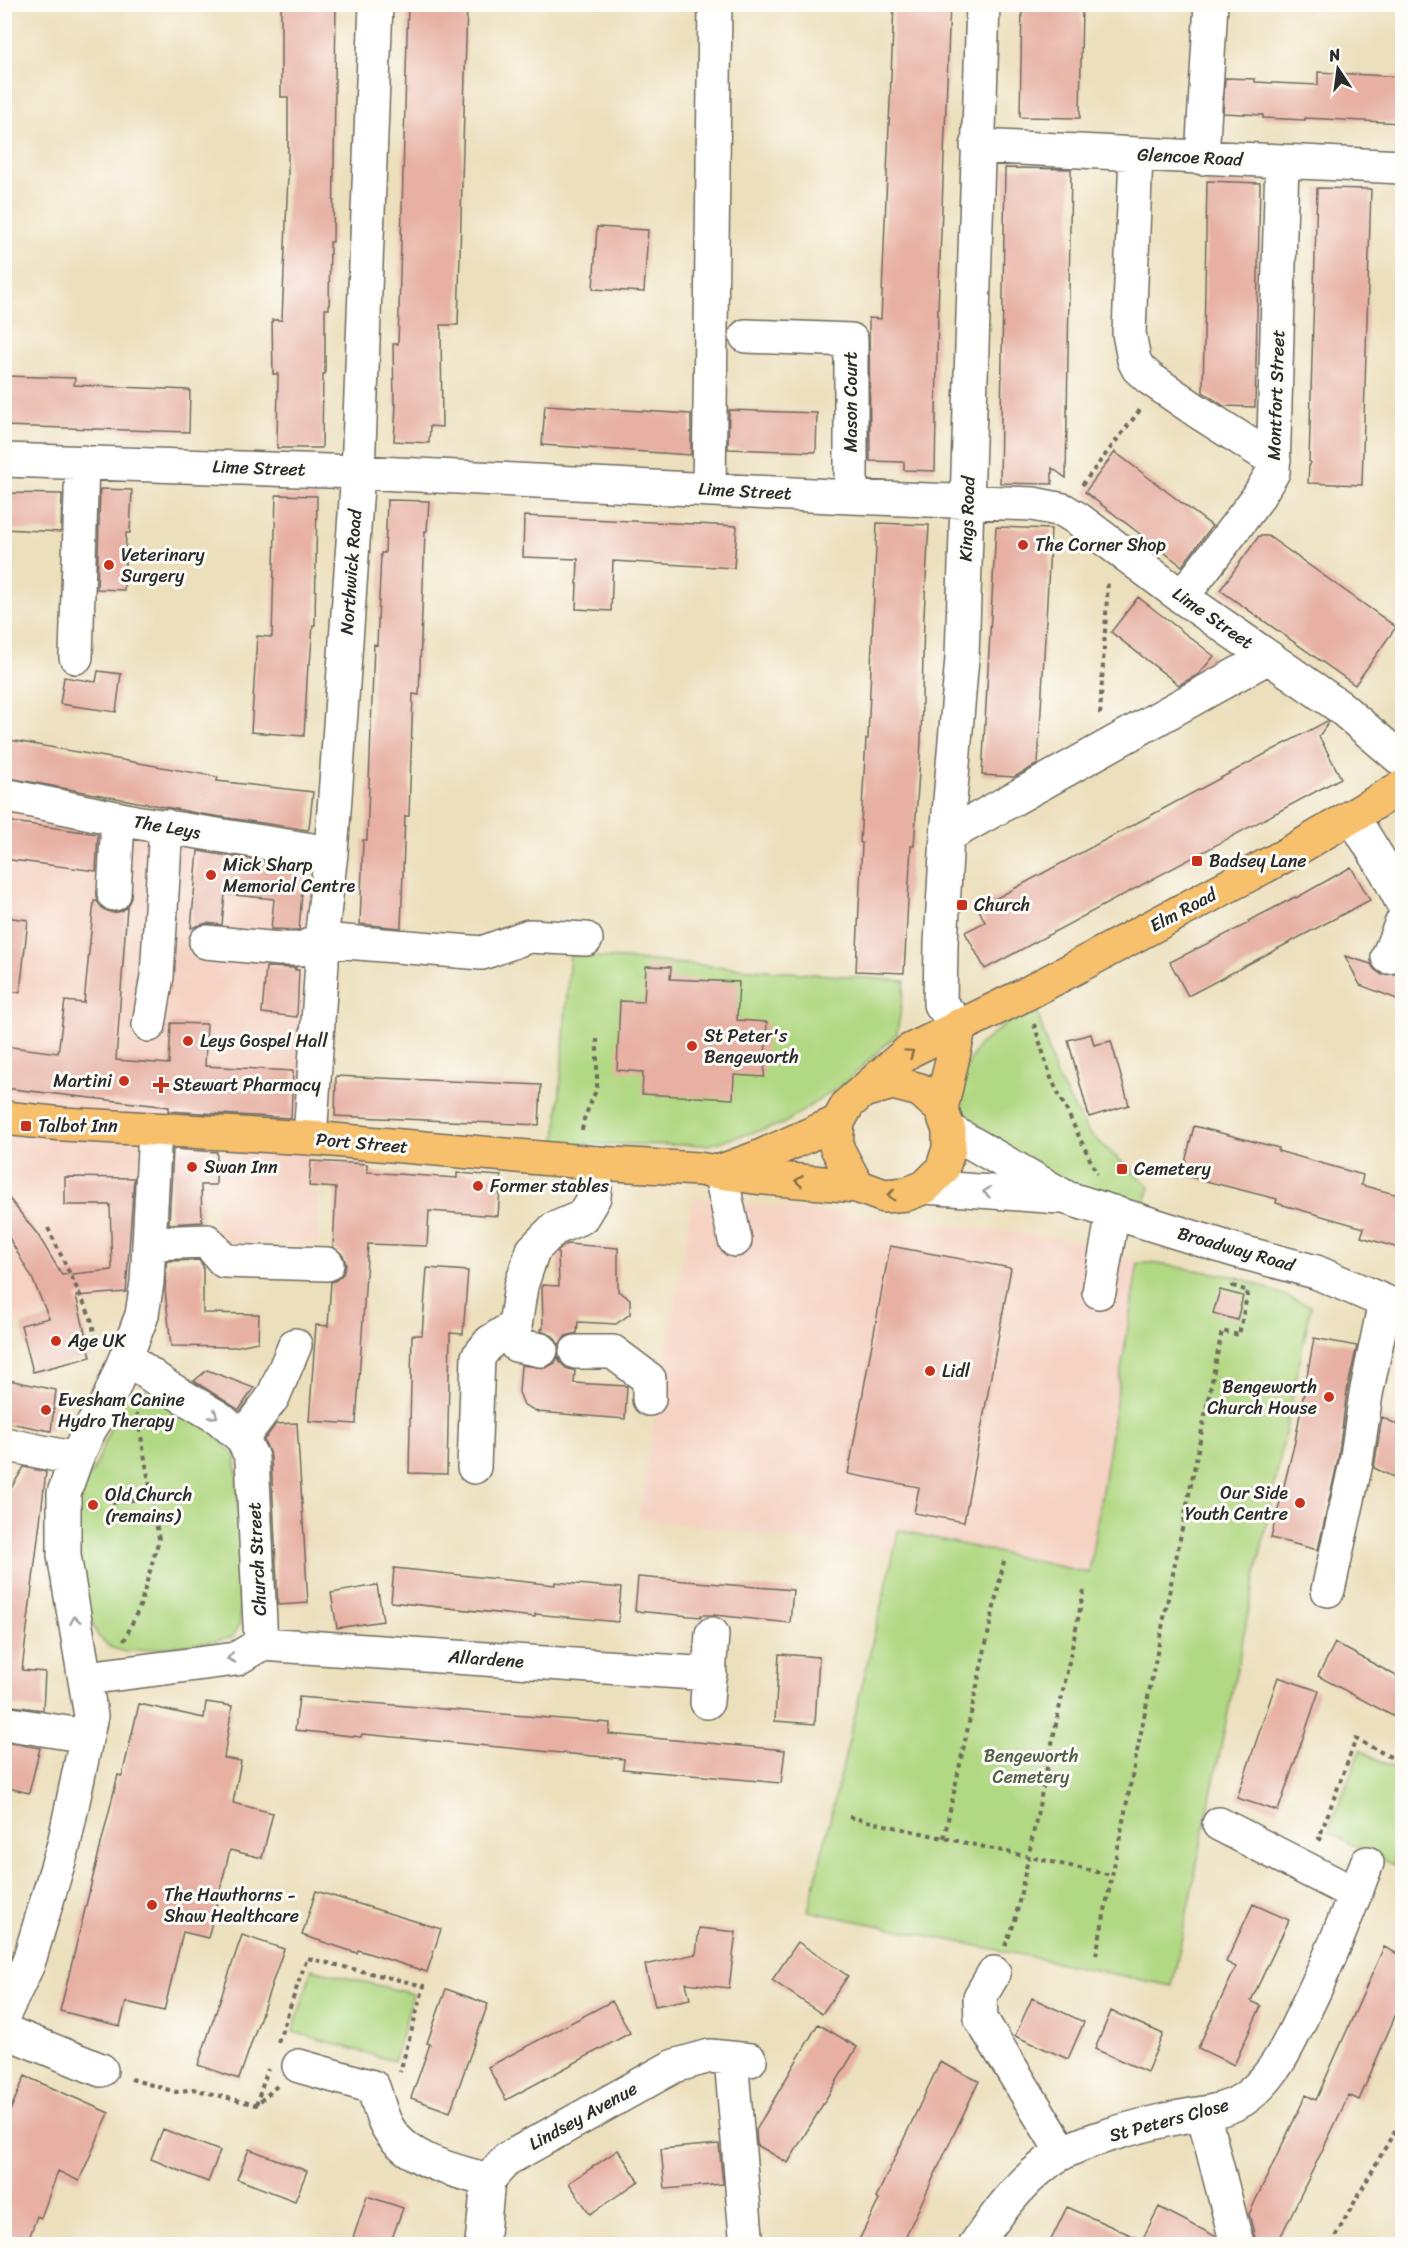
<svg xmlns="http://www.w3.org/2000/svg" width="1407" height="2249" viewBox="0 0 1407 2249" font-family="Sriracha,sans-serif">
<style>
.built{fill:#f5d2c2}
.green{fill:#b1d882;stroke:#6e8256;stroke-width:1.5}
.building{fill:#e7b0a3}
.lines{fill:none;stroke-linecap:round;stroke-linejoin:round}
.minor-casing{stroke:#6f6a5e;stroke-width:36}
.major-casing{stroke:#6f6a5e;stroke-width:36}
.path{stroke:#6f6a5e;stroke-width:4;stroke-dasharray:4.5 4.5;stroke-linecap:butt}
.minor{stroke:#fff;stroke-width:33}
.major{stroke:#f7c06c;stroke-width:33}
.oneway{stroke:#876e48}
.oneway2{stroke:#a0a0a0}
.poi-dot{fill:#c8321e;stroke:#fdfcf7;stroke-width:2}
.labels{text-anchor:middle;stroke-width:6;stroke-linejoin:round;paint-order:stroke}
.street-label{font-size:18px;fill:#2b2b2b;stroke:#fdfcf7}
.poi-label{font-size:18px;fill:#2b2b2b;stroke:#fdfcf7;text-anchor:start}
.park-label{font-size:18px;fill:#535f45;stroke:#fdfcf7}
</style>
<rect width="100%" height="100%" fill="#fdfcf7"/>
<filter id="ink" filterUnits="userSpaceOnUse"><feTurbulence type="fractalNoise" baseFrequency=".0167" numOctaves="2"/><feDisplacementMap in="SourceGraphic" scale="12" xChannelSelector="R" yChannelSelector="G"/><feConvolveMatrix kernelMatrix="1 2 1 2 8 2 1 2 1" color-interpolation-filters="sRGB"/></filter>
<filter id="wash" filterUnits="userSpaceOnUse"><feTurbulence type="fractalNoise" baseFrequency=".008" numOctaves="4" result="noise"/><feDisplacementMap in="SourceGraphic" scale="24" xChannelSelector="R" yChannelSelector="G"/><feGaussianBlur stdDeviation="1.35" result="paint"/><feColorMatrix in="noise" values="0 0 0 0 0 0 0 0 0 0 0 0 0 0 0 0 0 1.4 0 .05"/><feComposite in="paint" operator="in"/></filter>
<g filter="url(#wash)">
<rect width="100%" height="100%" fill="#ecdfbc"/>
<path class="built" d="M4,796L324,854L308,1191L317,1194L319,1245L215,1242L217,1197L148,1195L138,1295L5,1326Z
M693,1198L1025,1234L1073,1241L1106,1251L1138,1263L1089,1574L898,1530L894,1552L638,1518Z"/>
<path class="green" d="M570,955L905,981L897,1034L847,1081L783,1124L708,1145L556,1144Z
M1036,1007L1056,1076L1088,1132L1150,1187L1144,1206L1068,1184L965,1129L956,1107L958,1083L978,1046L1007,1023Z
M1138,1263H1152L1238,1277L1311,1306L1172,1986L808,1911L894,1552L898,1530L1089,1573Z
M133,1390L156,1392L203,1422L236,1457L241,1569L240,1623L233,1637L212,1642L125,1652L110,1647L98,1636L83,1602L74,1501L94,1470L123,1396Z
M1360,1750L1402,1773V1838L1393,1865L1328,1832Z
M312,1969L413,1994L394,2061L293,2032Z"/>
<g id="blocks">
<path class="building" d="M408,4H467L458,325H441L442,427L430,426L429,443L394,441L396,404H394L393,344H398Z
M894,4H950L938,309L935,471L904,470V462L870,461L869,318L881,319Z
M1022,4H1082L1080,118L1020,117Z
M281,5H336L333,242H330L329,309H325V374H323L322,448H277L278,374H273L272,320H282L288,175V97H281Z
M1318,72L1402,77V123L1305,118V120L1263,118V115L1223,113L1225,78L1255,79V82L1318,85Z
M1005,168L1071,169L1066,478L1052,468V484L1000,483Z
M1207,181L1260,183L1255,407L1224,406L1203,392Z
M1317,188L1371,189L1362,485L1308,483L1309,466L1311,463L1309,461Z
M597,227L648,230L644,292L593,289Z
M4,376L75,378L74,385L190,390L189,432L4,426Z
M545,405L691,414V455L542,445Z
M729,410L817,413L816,452L728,449Z
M1115,452L1212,526L1182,566L1085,492Z
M100,489L132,490L130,533H126L124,590L97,589Z
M4,493L62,494L61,532L4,529Z
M276,495L317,496L315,625H313L310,664H308L304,736L251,732L257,636L272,637Z
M387,500L429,501L427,531H425L419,695L413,694L409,816H405L401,928L360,924L363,840H367L374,644L377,645L381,553H385Z
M524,516L737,526L734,568L613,561L611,611L576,609L578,559L523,557Z
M877,523L929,525L924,615L921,742L914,846H911L904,973L856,971L862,843L860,842L866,739H868Z
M996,527L1051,529L1038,764L1014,777L982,775Z
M1259,536H1268L1396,627L1355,685L1220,590Z
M1138,597L1214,656L1199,674L1179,685L1111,632Z
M98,671L121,674L116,712L60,704L64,677L96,682Z
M1327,721L1329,722L1319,736L1341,778L985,969L965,932L985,922L978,908Z
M4,739L218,777L217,781L313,792L309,828L308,830L202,814L4,777Z
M6,821L98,834L96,871L4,859Z
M198,851L304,868L299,930L271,929L274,899L225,894L222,925L207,923L191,928Z
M1351,867L1370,900L1188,996L1170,962L1249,923L1248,921L1272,909L1295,897L1296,898Z
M94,901H97L103,909L112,913L122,911L127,907L116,1060L169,1064L171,1023L207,1024L205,1066L293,1071L291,1118L168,1111L169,1107L4,1088V1046L58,1053L65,1001L84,1003Z
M4,917L28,920L20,992L4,991Z
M1345,956L1371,964L1374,969L1382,975L1402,973V1001L1360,985Z
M646,966L671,967L670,979L739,982L737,1020L767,1022L764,1077L734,1075L733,1099L642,1094L643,1072L617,1070L620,1001L644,1002Z
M266,967L296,968L295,970H299L297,1017L262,1013Z
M1091,1034L1094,1045L1111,1041L1129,1105L1089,1117L1068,1040Z
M336,1076L541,1085L539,1125L335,1116Z
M1194,1126L1279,1148L1278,1151L1363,1175L1361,1185L1402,1196V1249L1361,1237L1364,1228L1276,1203L1277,1199L1182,1175Z
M173,1149L217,1152L216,1185H201L202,1222L169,1224Z
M311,1161L367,1164V1172L457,1178V1173L501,1176L498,1216L429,1211L427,1246L368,1244L356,1424L309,1421L316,1325L328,1326L331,1282L336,1280L343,1274L346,1264L343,1255L333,1247L336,1188L309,1186Z
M65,1177L134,1178L126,1292L76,1296L91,1357L33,1372L21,1325L49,1318L32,1278L4,1229V1192L38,1235L62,1275L112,1270L110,1205H65Z
M567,1244L618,1248V1291L630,1299V1314L616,1324L578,1322L577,1333L566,1336L559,1345L553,1336L541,1331V1329H543L542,1285L559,1286L558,1251Z
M890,1246L1011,1268L964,1522L914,1513L919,1487L848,1474Z
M199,1260L203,1266V1313L259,1314L258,1342L234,1347L171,1346L165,1290L167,1261Z
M427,1268L468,1271L463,1334L450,1333L447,1474L409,1473L412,1335H422Z
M1220,1290L1243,1296L1237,1320L1213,1313Z
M1314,1338L1357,1346L1347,1391L1338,1460L1318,1550L1271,1538L1295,1441Z
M558,1356L560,1362L566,1368L575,1371L574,1383L627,1386L625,1419L538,1412L524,1405L519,1392L521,1365L546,1368L555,1363Z
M207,1370L254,1388L239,1410L194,1381Z
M4,1379L56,1390L51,1431L4,1422Z
M1382,1417L1402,1427V1481L1374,1468Z
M297,1423L308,1603L278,1605L271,1457L264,1440L276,1424Z
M24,1467L46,1472L22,1670L45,1672L43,1710L4,1705V1507L11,1488Z
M394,1568L555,1585V1582L621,1588L618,1622L535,1614V1617L391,1602Z
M638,1577L793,1590L790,1623L714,1615H701V1617L635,1611Z
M377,1585L383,1621L337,1628L331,1593Z
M1335,1643L1402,1679V1721L1318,1676Z
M779,1654L819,1657L815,1724L775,1721Z
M1278,1677L1319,1691L1278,1811L1237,1798Z
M299,1697L610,1723L609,1734L785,1750L781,1783L623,1769L624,1759L362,1734L361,1737L295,1730Z
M206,1702L232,1706L224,1758L241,1761L233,1803L273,1813L262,1858L230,1850L208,1938L183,1932L164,2011L126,2002L120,2026L60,2011L118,1775L122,1776L139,1704L204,1718Z
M4,1742L40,1748L29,1793L4,1787Z
M316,1891L441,1929L427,1972L358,1950L357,1953L302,1935Z
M1253,1904L1289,1920L1251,2001L1261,2006L1234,2065L1198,2048L1236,1967L1226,1962Z
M699,1928L736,1932L729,1988L686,1983L690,1999L655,2006L645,1965L696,1954Z
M242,1935L284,1949L239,2079L198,2065Z
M798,1942L848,1976L822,2014L772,1980Z
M1384,1947L1402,1956V2000L1359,2100L1349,2095L1277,2244H1269L1255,2238L1249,2214L1306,2095L1316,2100Z
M446,1989L488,2004L450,2112L411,2098L430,2044L427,2043Z
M1032,1998L1084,2022L1068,2059L1015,2036Z
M612,2001L630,2033L506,2100L488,2067Z
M1111,2011L1163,2034L1147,2072L1095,2049Z
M818,2024L857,2047L788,2163L757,2145L756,2130Z
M940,2062L979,2081L902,2244H857L879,2200L876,2198Z
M25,2076L109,2113L79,2181L58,2171L41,2218L37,2216L27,2244H4V2125Z
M163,2129L220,2151L208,2182L151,2159Z
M719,2144L723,2184L665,2189L661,2149Z
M249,2149L307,2171L295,2201L237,2179Z
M618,2150L639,2181L590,2214L569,2183Z
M367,2196L403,2208L390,2244H351Z
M1067,2207L1142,2240L1159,2207L1215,2236L1218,2244H1049Z"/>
</g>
</g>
<g filter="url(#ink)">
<use href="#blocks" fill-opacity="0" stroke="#6f6a5e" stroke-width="1.5"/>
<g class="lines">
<g class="minor-casing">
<path id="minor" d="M977,146L1402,167
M1136,154L1129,333L1134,360L1138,368L1149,378L1197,411L1274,460
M1202,158L1211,4
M746,336L851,340V497
M4,460L358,472L851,497L1033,504L1063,510L1078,519L1182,597L1340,707L1402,760
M709,490L715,4
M1182,597L1256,500L1273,472L1282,162
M76,657L82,462
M4,795L135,822L331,853
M1352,816L1386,871L1402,902
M947,836L1268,657
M114,894L118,819
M206,942L279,949H301L321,940L482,953L529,936L586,939
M1388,957L1402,922
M149,1025L157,976L166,826
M960,1025L940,1004L941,944L947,836L962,658L983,4
M949,1130L1067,1198L1234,1250L1316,1272L1402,1309
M310,1138L322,963L321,940L331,853L358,472L376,4
M720,1171L735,1240
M925,1187L1059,1197
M150,1243L207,1241L224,1261L327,1264
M1099,1292L1113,1212
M541,1350L516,1345L515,1326L521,1286L533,1250L554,1229L582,1217L594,1197L597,1163
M576,1352H613L649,1379V1399
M126,1357L142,1315L147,1282L155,1130
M242,1438L273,1397L295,1345
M4,1444L76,1459
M474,1467L478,1357L490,1342L515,1326
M1328,1590L1356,1463L1366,1394L1385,1302
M261,1644L710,1674
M707,1702L712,1634
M4,1723L87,1736
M1219,1824L1355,1894
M994,1973L980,1997L981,2019L1063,2153
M4,2014L28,1964L64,1844L91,1716L64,1555V1493L76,1459L90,1429L108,1401L126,1357L167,1387L219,1418L242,1438L252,1458L261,1644L236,1659L86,1678
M4,2031L101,2070
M731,2058L746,2235
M299,2066L373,2087C377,2098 380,2111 385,2122C402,2160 452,2170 488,2180
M1203,2113L1237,2244
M482,2244L488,2180L507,2159L674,2066L710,2056L750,2060
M976,2244C997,2214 1017,2186 1047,2163C1072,2142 1142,2125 1175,2118C1200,2113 1228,2112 1248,2096C1275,2075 1289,2044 1303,2014C1328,1965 1347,1914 1367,1863"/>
</g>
<g class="major-casing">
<path id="major" d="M941,1109L960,1025
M4,1118L63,1124L310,1138L597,1163L698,1169L754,1177L857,1186L884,1196L907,1194L925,1187L942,1170L949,1149V1130L941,1109L920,1090L893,1083L866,1090
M724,1170L757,1158L838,1122
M857,1186L836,1146L838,1122L848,1104L909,1051L1024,995L1284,856L1402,787"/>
</g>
<path class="path" d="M1082,485L1140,410
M1100,714L1108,581
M1034,1024L1051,1078L1097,1174
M582,1130L584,1119L597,1088V1039
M48,1228L91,1318L97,1346
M112,1503L152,1497
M124,1641L140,1606L159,1539L137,1413
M849,1817L1111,1875
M944,1838L1004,1561
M1322,1840L1319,1838L1356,1739L1402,1763
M1005,1946L1015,1921L1084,1590
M1096,1955L1222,1331L1239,1335L1248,1291L1233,1286L1235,1281
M278,2042L307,1958L424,1986L400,2072
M131,2079L176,2092L193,2089L256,2105L277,2086
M256,2105L268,2069
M1331,2244L1402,2118"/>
<use href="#minor" class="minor"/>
<use href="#major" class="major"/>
</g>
<defs><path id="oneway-chevron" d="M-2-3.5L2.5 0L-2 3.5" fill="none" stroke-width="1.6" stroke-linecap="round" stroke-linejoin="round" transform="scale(1.5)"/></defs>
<g class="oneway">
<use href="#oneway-chevron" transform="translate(910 1053) rotate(-35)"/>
<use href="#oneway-chevron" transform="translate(799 1181) rotate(-175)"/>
<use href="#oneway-chevron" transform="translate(891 1195) rotate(179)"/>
</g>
<g class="oneway2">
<use href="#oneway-chevron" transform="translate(987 1192) rotate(-176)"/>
<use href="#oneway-chevron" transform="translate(214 1415) rotate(33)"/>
<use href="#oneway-chevron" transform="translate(75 1620) rotate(-100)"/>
<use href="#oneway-chevron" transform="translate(231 1658) rotate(167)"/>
</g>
</g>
<g class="poi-dot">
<circle cx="1023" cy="545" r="6"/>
<circle cx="109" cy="565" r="6"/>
<rect x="1191" y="855" width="12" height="12" rx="3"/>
<circle cx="211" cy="875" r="6"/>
<rect x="956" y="899" width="12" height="12" rx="3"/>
<circle cx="188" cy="1041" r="6"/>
<circle cx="692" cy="1046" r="6"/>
<circle cx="124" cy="1081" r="6"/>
<path d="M158 1076h6v6h6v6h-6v6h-6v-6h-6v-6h6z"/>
<rect x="20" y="1120" width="12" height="12" rx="3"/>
<circle cx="192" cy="1167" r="6"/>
<rect x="1116" y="1163" width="12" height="12" rx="3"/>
<circle cx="478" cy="1186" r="6"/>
<circle cx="56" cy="1341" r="6"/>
<circle cx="930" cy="1371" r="6"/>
<circle cx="1329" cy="1397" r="6"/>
<circle cx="46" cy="1410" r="6"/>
<circle cx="1300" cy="1503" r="6"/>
<circle cx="93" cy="1505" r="6"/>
<circle cx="152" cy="1905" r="6"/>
</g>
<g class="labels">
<g class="street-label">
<text transform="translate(1190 157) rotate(3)" y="6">Glencoe Road</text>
<text transform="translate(1276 395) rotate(-88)" y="6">Montfort Street</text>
<text transform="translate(851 402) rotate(-90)" y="6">Mason Court</text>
<text transform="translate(259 468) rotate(2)" y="6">Lime Street</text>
<text transform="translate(745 491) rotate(3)" y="6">Lime Street</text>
<text transform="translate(967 519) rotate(-88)" y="6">Kings Road</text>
<text transform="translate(351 572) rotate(-86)" y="6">Northwick Road</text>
<text transform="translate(1213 618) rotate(35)" y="6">Lime Street</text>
<text transform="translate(167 827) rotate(10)" y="6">The Leys</text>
<text transform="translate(1183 910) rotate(-28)" y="6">Elm Road</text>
<text transform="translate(362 1143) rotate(5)" y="6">Port Street</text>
<text transform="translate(1236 1249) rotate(16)" y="6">Broadway Road</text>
<text transform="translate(257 1559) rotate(-93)" y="6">Church Street</text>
<text transform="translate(486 1659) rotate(4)" y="6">Allardene</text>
<text transform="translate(583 2116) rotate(-29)" y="6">Lindsey Avenue</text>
<text transform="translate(1169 2120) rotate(-15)" y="6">St Peters Close</text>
</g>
<g class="poi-label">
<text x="1035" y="551">The Corner Shop</text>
<text x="121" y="561">Veterinary<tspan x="121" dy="21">Surgery</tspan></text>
<text x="1209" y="867">Badsey Lane</text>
<text x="223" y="871">Mick Sharp<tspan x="223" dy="21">Memorial Centre</tspan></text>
<text x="974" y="911">Church</text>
<text x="704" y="1042">St Peter's<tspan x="704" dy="21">Bengeworth</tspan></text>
<text x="200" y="1047">Leys Gospel Hall</text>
<text x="112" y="1087" text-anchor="end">Martini</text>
<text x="173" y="1091">Stewart Pharmacy</text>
<text x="38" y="1132">Talbot Inn</text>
<text x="204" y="1173">Swan Inn</text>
<text x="1134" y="1175">Cemetery</text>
<text x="490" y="1192">Former stables</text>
<text x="68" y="1347">Age UK</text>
<text x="942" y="1377">Lidl</text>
<text x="1317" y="1393" text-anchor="end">Bengeworth<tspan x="1317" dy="21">Church House</tspan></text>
<text x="58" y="1406">Evesham Canine<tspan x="58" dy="21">Hydro Therapy</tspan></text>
<text x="1288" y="1499" text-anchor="end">Our Side<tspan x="1288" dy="21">Youth Centre</tspan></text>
<text x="105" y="1501">Old Church<tspan x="105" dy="21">(remains)</tspan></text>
<text x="164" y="1901">The Hawthorns -<tspan x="164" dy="21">Shaw Healthcare</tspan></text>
</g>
<g class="park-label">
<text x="1031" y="1762">Bengeworth<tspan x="1031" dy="21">Cemetery</tspan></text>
</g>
</g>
<rect width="1407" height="2249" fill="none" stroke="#fdfcf7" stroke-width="24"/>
<g transform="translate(1338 69) rotate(347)" stroke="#fdfcf7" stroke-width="4.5" paint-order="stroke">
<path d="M0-4.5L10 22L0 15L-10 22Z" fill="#2b2b2b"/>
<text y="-9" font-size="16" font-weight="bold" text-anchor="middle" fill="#2b2b2b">N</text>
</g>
</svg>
